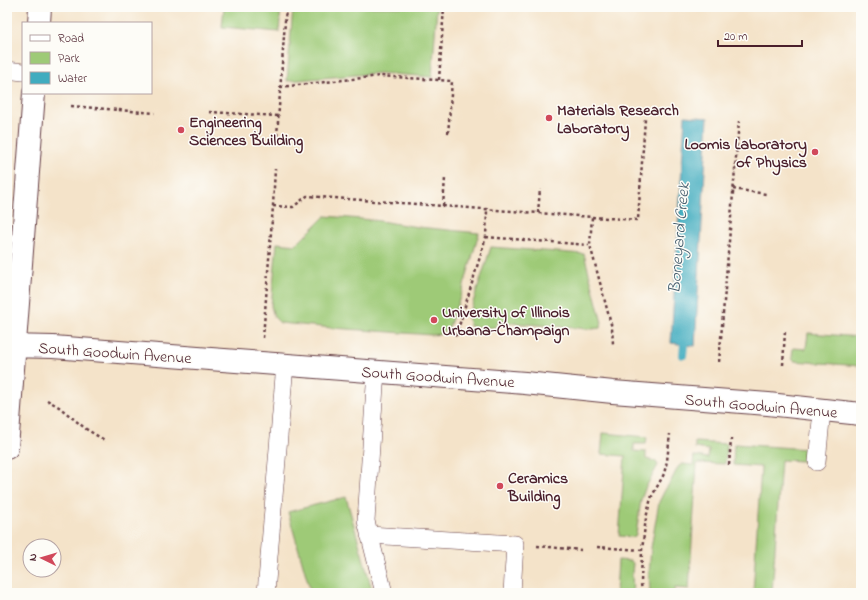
<svg xmlns="http://www.w3.org/2000/svg" width="868" height="600" viewBox="0 0 868 600" font-family="'Indie Flower',sans-serif">
<style>
.green{fill:#9eca77;stroke:#747451}
.water{fill:#40acbf;stroke:#456675}
.lines{fill:none;stroke-linecap:round;stroke-linejoin:round}
.stream{stroke:#40acbf;stroke-width:8}
.service-casing{stroke:#643c43;stroke-width:18}
.tertiary-casing{stroke:#643c43;stroke-width:24}
.path{stroke:#643c43;stroke-width:2.5;stroke-dasharray:3 3;stroke-linecap:butt}
.service{stroke:#fff;stroke-width:17}
.tertiary{stroke:#fff;stroke-width:22}
.poi-dot{fill:#d1495b;stroke:#fdfcf7;stroke-width:1.5}
.labels{text-anchor:middle;stroke-width:3;stroke-linejoin:round;paint-order:stroke}
.poi-label{font-size:16px;font-weight:bold;fill:#4a1f2b;stroke:#fdfcf7;text-anchor:start}
.street-label{font-size:16px;fill:#4a1f2b;stroke:#fdfcf7}
.water-label{font-size:17px;font-style:italic;fill:#465e6e;stroke:#fdfcf7}
</style>
<rect width="100%" height="100%" fill="#fdfcf7"/>
<filter id="ink" filterUnits="userSpaceOnUse"><feTurbulence type="fractalNoise" baseFrequency=".025" numOctaves="2"/><feDisplacementMap in="SourceGraphic" scale="8" xChannelSelector="R" yChannelSelector="G"/><feConvolveMatrix kernelMatrix="1 2 1 2 8 2 1 2 1" color-interpolation-filters="sRGB"/></filter>
<filter id="wash" filterUnits="userSpaceOnUse"><feTurbulence type="fractalNoise" baseFrequency=".012" numOctaves="4" result="noise"/><feDisplacementMap in="SourceGraphic" scale="16" xChannelSelector="R" yChannelSelector="G"/><feGaussianBlur stdDeviation="0.9" result="paint"/><feColorMatrix in="noise" values="0 0 0 0 0 0 0 0 0 0 0 0 0 0 0 0 0 1.4 0 .05"/><feComposite in="paint" operator="in"/></filter>
<g filter="url(#wash)">
<rect width="100%" height="100%" fill="#f4e3c9"/>
<path class="green" d="M224,7H281L279,32L222,27Z
M293,7H437L432,77L379,73L287,81Z
M325,216L373,220L418,227L479,233L463,289L449,327L441,334L432,335L333,328L280,323L274,317L271,306L277,243L296,245Z
M491,247L584,254L602,323L600,328L592,329L498,322L494,328L470,326L468,318Z
M808,333L861,337V366L794,361L792,358L793,348L806,349Z
M603,433L647,437L646,444H634V451L646,452V459L655,461L658,465L645,489L641,500L636,534L635,536L633,537L619,536L625,456L601,454Z
M695,442L727,444L725,464L697,463L689,589L675,588V593H650L649,574L651,548L659,502L665,490L671,481L678,467L682,464L693,465L694,456L708,458L709,450L695,448Z
M734,444L808,449V457L806,460L803,461L781,460L772,593H753L761,467L733,465Z
M346,497L373,593H311L288,512Z
M618,560L631,561L633,563L632,574L633,593H616Z"/>
<path class="water" d="M685,116L708,118L695,346L671,343Z"/>
<g class="lines">
<path class="stream" d="M683,355L685,334"/>
</g>
</g>
<g filter="url(#ink)">
<g class="lines">
<g class="service-casing">
<path id="service" d="M7,70L23,72
M376,371L366,521L384,593
M817,462L822,410
M369,535L515,544L512,593
M266,593L285,364"/>
</g>
<g class="tertiary-casing">
<path id="tertiary" d="M39,23L40,7
M7,346L53,347L525,383L613,392L768,404L861,414
M7,448L34,93"/>
</g>
<path class="path" d="M439,80L444,7
M280,87L380,76L452,81L448,135
M71,106L155,113
M209,112L278,116
M277,136L286,7
M733,189L766,194
M273,206L293,207L307,196L592,217L590,245L612,328L613,344
M443,206L445,178
M538,213L540,189
M592,217L638,220L645,119
M486,237L589,245
M456,336L486,237L487,210
M263,338L273,206L275,169
M719,362L739,121
M783,365L785,331
M47,400L59,407L86,429L106,441
M729,465L731,439
M537,546L581,550
M597,547L642,550
M642,593L641,583L642,550L646,518L651,498L664,474L667,461L670,434"/>
<use href="#service" class="service"/>
<use href="#tertiary" class="tertiary"/>
</g>
</g>
<g class="poi-dot">
<circle cx="549" cy="118" r="4"/>
<circle cx="181" cy="130" r="4"/>
<circle cx="815" cy="152" r="4"/>
<circle cx="434" cy="320" r="4"/>
<circle cx="500" cy="486" r="4"/>
</g>
<g class="labels">
<g class="poi-label">
<text x="557" y="115">Materials Research<tspan x="557" dy="18">Laboratory</tspan></text>
<text x="189" y="127">Engineering<tspan x="189" dy="18">Sciences Building</tspan></text>
<text x="807" y="149" text-anchor="end">Loomis Laboratory<tspan x="807" dy="18">of Physics</tspan></text>
<text x="442" y="317">University of Illinois<tspan x="442" dy="18">Urbana-Champaign</tspan></text>
<text x="508" y="483">Ceramics<tspan x="508" dy="18">Building</tspan></text>
</g>
<g class="street-label">
<text transform="translate(115 352) rotate(4)" y="6">South Goodwin Avenue</text>
<text transform="translate(438 376) rotate(4)" y="6">South Goodwin Avenue</text>
<text transform="translate(761 405) rotate(5)" y="6">South Goodwin Avenue</text>
</g>
<g class="water-label">
<text transform="translate(678 238) rotate(-85)" y="6">Boneyard Creek</text>
</g>
</g>
<rect width="868" height="600" fill="none" stroke="#fdfcf7" stroke-width="24"/>
<rect x="22" y="22" width="130" height="72" fill="#fdfcf7" stroke="#b5a4a5"/>
<rect x="30" y="35" width="20" height="6" fill="#ffffff" stroke="#b5a4a5"/>
<text x="58" y="42" font-size="12" fill="#4a1f2b">Road</text>
<rect x="30" y="52" width="20" height="12" fill="#9eca77" stroke="#b5a4a5"/>
<text x="58" y="62" font-size="12" fill="#4a1f2b">Park</text>
<rect x="30" y="72" width="20" height="12" fill="#40acbf" stroke="#b5a4a5"/>
<text x="58" y="82" font-size="12" fill="#4a1f2b">Water</text>
<g transform="translate(42 558) rotate(275)"><circle r="19" fill="#fdfcf7" stroke="#b5a4a5"/>
<path d="M0-3L7 15L0 10L-7 15Z" fill="#d1495b"/>
<text y="-6" font-size="11" font-weight="bold" text-anchor="middle" fill="#4a1f2b">N</text>
</g>
<path d="M718 40v6h84v-6" fill="none" stroke="#4a1f2b" stroke-width="2"/>
<text x="724" y="40" font-size="12" fill="#4a1f2b" stroke="#fdfcf7" stroke-width="3" paint-order="stroke">20 m</text>
</svg>
